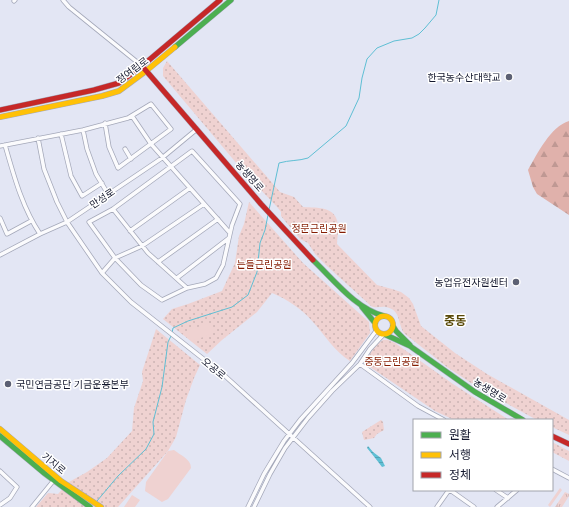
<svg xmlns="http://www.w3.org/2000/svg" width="569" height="507" viewBox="0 0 569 507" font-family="'Varela Round','Noto Sans KR',sans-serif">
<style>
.grass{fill:url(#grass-tufts)}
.forest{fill:url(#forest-firs)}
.park{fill:url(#park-dots)}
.garden{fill:#efd2d1}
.water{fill:url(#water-rules)}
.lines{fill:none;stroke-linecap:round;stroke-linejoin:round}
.stream{stroke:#5fbfd4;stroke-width:1}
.street-casing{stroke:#a4a8b9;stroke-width:5}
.fast-casing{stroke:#a4a8b9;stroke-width:6}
.slow-casing{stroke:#a4a8b9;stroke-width:6}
.jam-casing{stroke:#a4a8b9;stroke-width:6}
.street{stroke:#fbfbfd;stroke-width:3.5}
.fast{stroke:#4caf50;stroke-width:5}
.slow{stroke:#ffc107;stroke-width:5}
.jam{stroke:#c62828;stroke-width:5}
.poi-dot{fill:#5c6073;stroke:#fff;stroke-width:1.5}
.labels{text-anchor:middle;stroke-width:3;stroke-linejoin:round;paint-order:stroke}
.street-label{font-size:10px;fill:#14182e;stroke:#fff}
.poi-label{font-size:10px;fill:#14182e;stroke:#fff;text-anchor:end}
.park-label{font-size:10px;fill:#851c02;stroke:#fff}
.quarter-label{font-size:12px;font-weight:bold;fill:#594908;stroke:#fff}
</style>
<defs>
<pattern id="grass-tufts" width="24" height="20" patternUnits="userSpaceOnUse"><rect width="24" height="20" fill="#efd2d1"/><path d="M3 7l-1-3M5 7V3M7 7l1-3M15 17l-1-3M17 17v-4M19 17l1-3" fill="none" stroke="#ccb4b4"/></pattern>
<pattern id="forest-firs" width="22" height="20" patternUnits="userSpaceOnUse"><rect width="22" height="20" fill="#e0b1ab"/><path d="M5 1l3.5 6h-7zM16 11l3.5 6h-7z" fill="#bf9893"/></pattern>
<pattern id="park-dots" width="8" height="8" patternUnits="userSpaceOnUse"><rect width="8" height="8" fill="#efd2d1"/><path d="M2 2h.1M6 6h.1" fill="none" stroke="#ccb4b4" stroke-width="1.8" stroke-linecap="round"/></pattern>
<pattern id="water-rules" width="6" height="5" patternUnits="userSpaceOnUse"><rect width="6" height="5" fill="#5fbfd4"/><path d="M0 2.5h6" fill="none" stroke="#52a3b6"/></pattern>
</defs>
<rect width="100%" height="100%" fill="#e3e6f4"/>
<path class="grass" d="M560,488L562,490L550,507L548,505Z
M565,492L569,494V496L562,507H555Z"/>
<path class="forest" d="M569,121V215L537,194L533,187L528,170C537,154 551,126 569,121Z"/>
<path class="park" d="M167,61L280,192L294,197L303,207C318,208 336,206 338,225C339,231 337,238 337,244L377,285L392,289L401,292L409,298L413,304L421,326L455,353L487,374L569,420V435L552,427V420H537L493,396L484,389L471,383L447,367L405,334C397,325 402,310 386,307C381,306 376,309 371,306L327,266L315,254L308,243L300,239L281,216V212L278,208L243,171L163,76V68Z
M249,202L303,263L369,322L370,333L350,361C334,351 325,335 313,322C302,309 287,299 272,293L257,312L222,340L207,354L163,319L172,309L188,304L222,291L235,263L239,236L244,224Z
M156,329L200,365L194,378L186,400L176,437L168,451L118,507H36L48,493L58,494L69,482L87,472L107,458L132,431L134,408L143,381L142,372Z
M383,340H388L395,343L453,384L509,420H454L435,411L367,365L366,362C369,354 376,344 383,340Z
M381,420L383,422L384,430L377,434L374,438L364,440L362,432Z
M552,442L569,451V461L552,452Z"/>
<path class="garden" d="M207,324H210L213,328C212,337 201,337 194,340H191L188,337L187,333L189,330Z
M174,450C180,455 191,459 191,468L168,499L162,502L145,491L146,482L168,451Z
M132,495L140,500L135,507H124Z"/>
<path class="water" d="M368,446L373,452L381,458L385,466L382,467C377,460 372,454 367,448Z"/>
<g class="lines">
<path class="stream" d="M269,210L279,163C289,160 299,161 308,158L346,126L359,98L362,78L367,59L377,48L394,41L412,38L419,34L425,28L436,15L439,0
M172,333L173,328L188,321L232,307L248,295L257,272L260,243L265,230L268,215
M97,501L118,476L146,449L154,434L153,422L162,387L168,342L171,336"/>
<g class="street-casing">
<path id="street" d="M63,0L69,7L142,66
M14,1L15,0
M132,116L151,144L230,233
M83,130L87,149L96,174L108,194
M61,134L71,176L82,196L102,183
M38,138L44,169L57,202L67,222L102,273L131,302L225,376L370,507
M5,145C14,176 22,207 40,234
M0,146L83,130L128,118L151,104L171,129L118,168L109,147L105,123
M125,149L131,159
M192,151L240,204L232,225L223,265L216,278L205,284L187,288L162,300L141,285L115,258L89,222L113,209Z
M113,209L148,253L187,288
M0,218L7,234L31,221
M130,231L190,188
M0,255L40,234L67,222L162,158L197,129
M158,262L218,219
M102,273L115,258L142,246L204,204
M177,278L229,238
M360,364L418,406L444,420
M552,469L569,478
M0,471L17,487L10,498L0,505
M450,490L474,507
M496,490L508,498
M32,507L54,480
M248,507L264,474L284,441L300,420L352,363L376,331
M254,507L270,474L285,448L308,418L332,391L360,364L370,349L383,335
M437,507L449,490
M497,507L517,490"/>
</g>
<g class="fast-casing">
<path id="fast" d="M175,47L231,0
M313,260C334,280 356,309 384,316
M362,307L375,323
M393,326L396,331L410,345
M386,335L410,346L475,392L523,420
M0,436L44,473L90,507"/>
</g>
<g class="slow-casing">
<path id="slow" d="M0,117L102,96L119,91L146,71L175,47
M375 325a9 9 0 1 1 18 0a9 9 0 1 1-18 0Z
M0,429L61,481L101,507"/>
</g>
<g class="jam-casing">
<path id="jam" d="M142,66L261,204L313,260
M0,110L94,90L119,83L142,66L220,0
M552,436L569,444"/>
</g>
<use href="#street" class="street"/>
<use href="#fast" class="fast"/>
<use href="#slow" class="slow"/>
<use href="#jam" class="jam"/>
</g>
<g class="poi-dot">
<circle cx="509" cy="77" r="4"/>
<circle cx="516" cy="282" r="4"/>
<circle cx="8" cy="384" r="4"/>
</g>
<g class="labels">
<g class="street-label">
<text transform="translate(132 70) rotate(-37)" y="4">정여립로</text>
<text transform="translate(250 176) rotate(49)" y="4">농생명로</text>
<text transform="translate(102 198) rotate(-34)" y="4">만성로</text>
<text transform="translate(214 368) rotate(39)" y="4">오공로</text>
<text transform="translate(490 390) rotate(32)" y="4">농생명로</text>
<text transform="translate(54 463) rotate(39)" y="4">기지로</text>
</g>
<g class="poi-label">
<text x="501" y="81">한국농수산대학교</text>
<text x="508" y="286">농업유전자원센터</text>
<text x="16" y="388" text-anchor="start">국민연금공단 기금운용본부</text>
</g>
<g class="park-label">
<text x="319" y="232">정문근린공원</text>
<text x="264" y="268">는들근린공원</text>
<text x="392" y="365">중동근린공원</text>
</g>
<g class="quarter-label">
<text x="455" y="325">중동</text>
</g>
</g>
<rect x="413" y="419" width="140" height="72" fill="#ffffff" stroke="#a1a3ab"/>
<rect x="421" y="432" width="20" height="6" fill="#4caf50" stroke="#a1a3ab"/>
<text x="449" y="439" font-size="12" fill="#14182e">원활</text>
<rect x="421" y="452" width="20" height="6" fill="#ffc107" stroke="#a1a3ab"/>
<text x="449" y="459" font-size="12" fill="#14182e">서행</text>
<rect x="421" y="472" width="20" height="6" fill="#c62828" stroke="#a1a3ab"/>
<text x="449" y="479" font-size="12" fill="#14182e">정체</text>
</svg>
